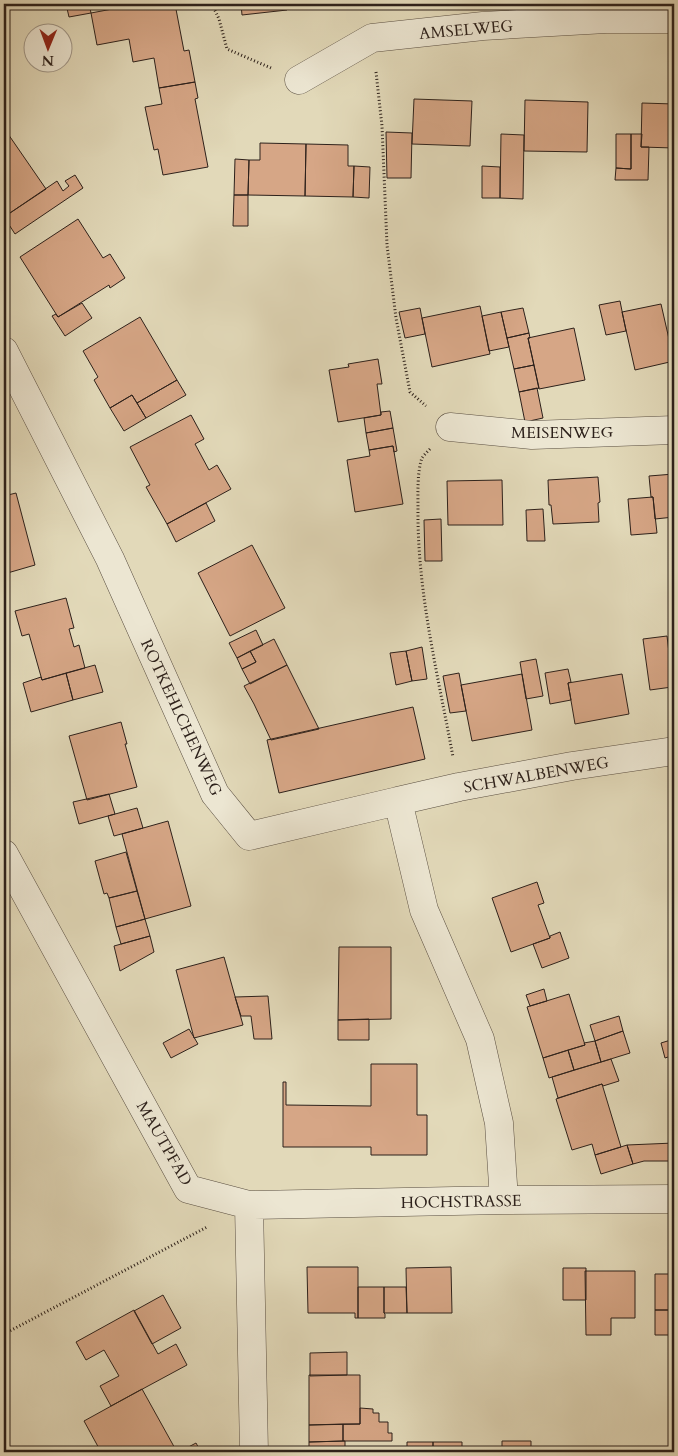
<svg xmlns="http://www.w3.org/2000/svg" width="678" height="1456" viewBox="0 0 678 1456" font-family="Cardo,serif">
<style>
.building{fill:#d6a686;stroke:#2d211b}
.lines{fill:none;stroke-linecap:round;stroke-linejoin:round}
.street-casing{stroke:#5a4f42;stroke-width:29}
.path{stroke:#2d211b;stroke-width:3;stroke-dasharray:1 2.5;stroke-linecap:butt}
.street{stroke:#ece6d2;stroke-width:28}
.labels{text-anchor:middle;stroke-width:4.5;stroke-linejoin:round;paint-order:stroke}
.street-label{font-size:16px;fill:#2d211b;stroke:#ece6d2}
</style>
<rect width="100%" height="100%" fill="#e2d9b9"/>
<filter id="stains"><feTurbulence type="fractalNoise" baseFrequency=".004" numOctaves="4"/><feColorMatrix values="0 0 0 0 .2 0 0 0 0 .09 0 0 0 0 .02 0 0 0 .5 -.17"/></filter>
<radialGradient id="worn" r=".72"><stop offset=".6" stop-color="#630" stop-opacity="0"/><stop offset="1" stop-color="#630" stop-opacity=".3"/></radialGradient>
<path class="building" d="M66,4H89L91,13L69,17Z
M123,4H175L184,51L189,50L195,82L159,88L154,58L133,62L129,39L97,45L91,13L123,7Z
M241,4H286L287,10L242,15Z
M195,82L198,98L195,99L208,167L163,175L158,149L154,150L145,107L162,104L159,88Z
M414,99L472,101L470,146L412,144Z
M525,100L588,102L587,152L524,151Z
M642,103L674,104V148L641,147Z
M6,131L46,189L4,217V133Z
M386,132L412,133L411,178H387Z
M501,134L524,135L523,199L500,198Z
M616,134H631V169L616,168Z
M631,134H642L641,147H649L648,180H615L616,168L631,169Z
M260,143L306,144L305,196L248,195L249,160H260Z
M306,144L348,145V166H354L353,197L305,196Z
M235,159L249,160L248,195H234Z
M354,166L370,167L369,198L353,197Z
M482,166L500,167V198H482Z
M75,175L83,188L15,234L4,217L57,181L63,191L69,186L65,181Z
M234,195H248V226H233Z
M78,219L103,258L110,254L125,278L110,288L109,285L58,317L20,257Z
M620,301L626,331L606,335L599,305Z
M82,303L92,318L65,336L52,316L56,314L58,317Z
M661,304L674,361L635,370L622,312Z
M480,306L490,354L432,367L422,318Z
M420,308L425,334L405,338L399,312Z
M523,308L529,333L507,338L501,312Z
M501,312L509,347L489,351L482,316Z
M140,317L177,380L137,403L132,395L110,408L94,380L98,377L83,351Z
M574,328L585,380L539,389L528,338Z
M529,333L530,338H528L534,365L514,369L507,338Z
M378,359L382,384H377L381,415L338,422L329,370L349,367L348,364Z
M534,365L539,388L519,392L514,369Z
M177,380L186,395L146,418L137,403Z
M537,388L543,418L525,422L519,392Z
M132,395L146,418L124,431L110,408Z
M390,411L393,428L366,433L364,418L381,415V412Z
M191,415L204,439L195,444L209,470L217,465L231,489L167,524L146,487L150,485L130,447Z
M393,428L397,451L394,452L393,446L369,450L366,433Z
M393,446L403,504L355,512L347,460L370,456L369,450Z
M674,474V517L655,519L653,497H651L649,476Z
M598,477L600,502L598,503L599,522L553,524L551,505H549L548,480Z
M502,480L503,525H448L447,481Z
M16,493L35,565L4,574V496Z
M653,497L657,533L631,535L628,499Z
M206,503L215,521L176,542L167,524Z
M543,509L545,541H527L526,510Z
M441,519L442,561H425L424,520Z
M252,545L285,608L230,636L198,573Z
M66,598L74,628L69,629L74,647L79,645L85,668L42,680L29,634L22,636L15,611Z
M256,630L263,645L237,658L229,643Z
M667,636L670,661H669L672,687L650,690L643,639Z
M274,639L287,665L250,684L242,669L256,662L250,651Z
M422,647L427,679L412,681L406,651Z
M250,651L256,662L242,669L237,658Z
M406,651L412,681L396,685L390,653Z
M536,659L543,696L526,699L520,662Z
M669,661H674V702L672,687Z
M95,665L103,692L73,700L66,673Z
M287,665L319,729L271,740L254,704L244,686Z
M568,669L571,682L568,683L571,700L550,704L545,673Z
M66,673L73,700L31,712L23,683L41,677L42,680Z
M459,673L466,711L450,713L443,676Z
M522,674L532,730L472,741L461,685Z
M622,674L629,714L575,724L568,683Z
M413,707L425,759L279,793L267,740Z
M121,722L127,744H125L137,787L87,800L69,736Z
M109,794L115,814L79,824L73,802Z
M137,808L143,828L114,836L108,816Z
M168,821L191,906L145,919L122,834Z
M126,852L137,891L109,898L107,893L104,894L95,861Z
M537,882L544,903L538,905L550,938L511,952L492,898Z
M137,891L145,919L116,927L109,898Z
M145,919L150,936L121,944L116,927Z
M560,932L569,958L542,968L533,944L550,938V936Z
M150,936L154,952L120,971L114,946Z
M339,947H391V1019L338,1020Z
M224,957L243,1025L194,1038L176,970Z
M544,989L547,1001L530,1006L526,995Z
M569,994L585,1045L543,1058L527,1007Z
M268,996L272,1039H254L251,1016H241L235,997Z
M619,1016L623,1031L595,1041L590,1025Z
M369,1019V1040H338V1020Z
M189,1029L198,1044L171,1058L163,1043Z
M623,1031L630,1053L601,1062L595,1041Z
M674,1039V1055L665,1058L661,1043Z
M595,1041L601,1062L574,1070L568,1050L585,1045L584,1043Z
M568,1050L574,1070L549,1078L543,1058Z
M611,1059L619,1081L603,1086L602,1084L558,1098L552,1077Z
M371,1064H417V1115H427V1155H371V1147H283V1082H286V1105L371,1106Z
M602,1084L621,1147L595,1155L592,1144L572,1150L556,1099Z
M674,1143V1161H644L633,1164L627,1145Z
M627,1145L633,1164L601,1174L595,1155Z
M673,1264H674V1321H673Z
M307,1267H358V1318H355V1313H308Z
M451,1267L452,1313H407L406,1268Z
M563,1268H586V1300H563Z
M585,1271H635V1318H611V1335H586Z
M655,1274H673V1310H655Z
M358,1287H384V1313L385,1314V1318H358Z
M384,1287H406L407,1313H384Z
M163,1295L181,1328L152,1344L134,1311Z
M134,1310L158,1354L176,1344L187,1365L111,1406L100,1386L119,1376L104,1350L86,1360L76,1342Z
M655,1310H673V1335H655Z
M347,1352V1375L310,1376V1353Z
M309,1375H360V1424L309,1425Z
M142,1389L177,1452H101L84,1421Z
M360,1408L373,1409V1413H379V1422H388V1433H392V1441H343V1424H360Z
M343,1424V1441L309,1442V1425Z
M345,1441V1452H309V1442Z
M502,1441H531V1452H502Z
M407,1442H433V1452H407Z
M433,1442H462V1452H433Z
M196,1443L201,1452H179Z"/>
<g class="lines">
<g class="street-casing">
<path id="street" d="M299,80L372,38L483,26L606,19H674
M4,351L110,559L215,794L249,836L398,801L424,910L480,1039L499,1123L504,1200
M450,427L532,435L674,430
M398,801L459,787L572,766L674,751
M4,854L188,1189L249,1205L504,1200L674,1199
M249,1205L254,1452"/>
</g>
<path class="path" d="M212,4L219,19L227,49L271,68
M376,72L382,126L387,245L396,318L410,392L426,406
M430,449C427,452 424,455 422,458C417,472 418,493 418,508C417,592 438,675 453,757
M4,1334L207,1227"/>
<use href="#street" class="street"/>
</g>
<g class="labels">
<g class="street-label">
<text transform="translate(466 29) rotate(-5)" y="6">AMSELWEG</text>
<text x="562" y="438">MEISENWEG</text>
<text transform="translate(182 717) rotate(65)" y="6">ROTKEHLCHENWEG</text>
<text transform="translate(536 774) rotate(-10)" y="6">SCHWALBENWEG</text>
<text transform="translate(165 1143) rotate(60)" y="6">MAUTPFAD</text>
<text transform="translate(461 1201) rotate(-1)" y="6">HOCHSTRASSE</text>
</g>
</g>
<rect width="678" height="1456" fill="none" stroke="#e2d9b9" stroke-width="20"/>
<rect x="5" y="5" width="668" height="1446" fill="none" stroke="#2d211b" stroke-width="2.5"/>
<rect x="10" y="10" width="658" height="1436" fill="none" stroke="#2d211b"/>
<g transform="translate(48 48) rotate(181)"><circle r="24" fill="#ece6d2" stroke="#a09789"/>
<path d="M0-4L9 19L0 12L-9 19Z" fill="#8f2418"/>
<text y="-8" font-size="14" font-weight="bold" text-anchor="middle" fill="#2d211b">N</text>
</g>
<rect width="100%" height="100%" filter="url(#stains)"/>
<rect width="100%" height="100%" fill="url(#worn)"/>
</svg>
